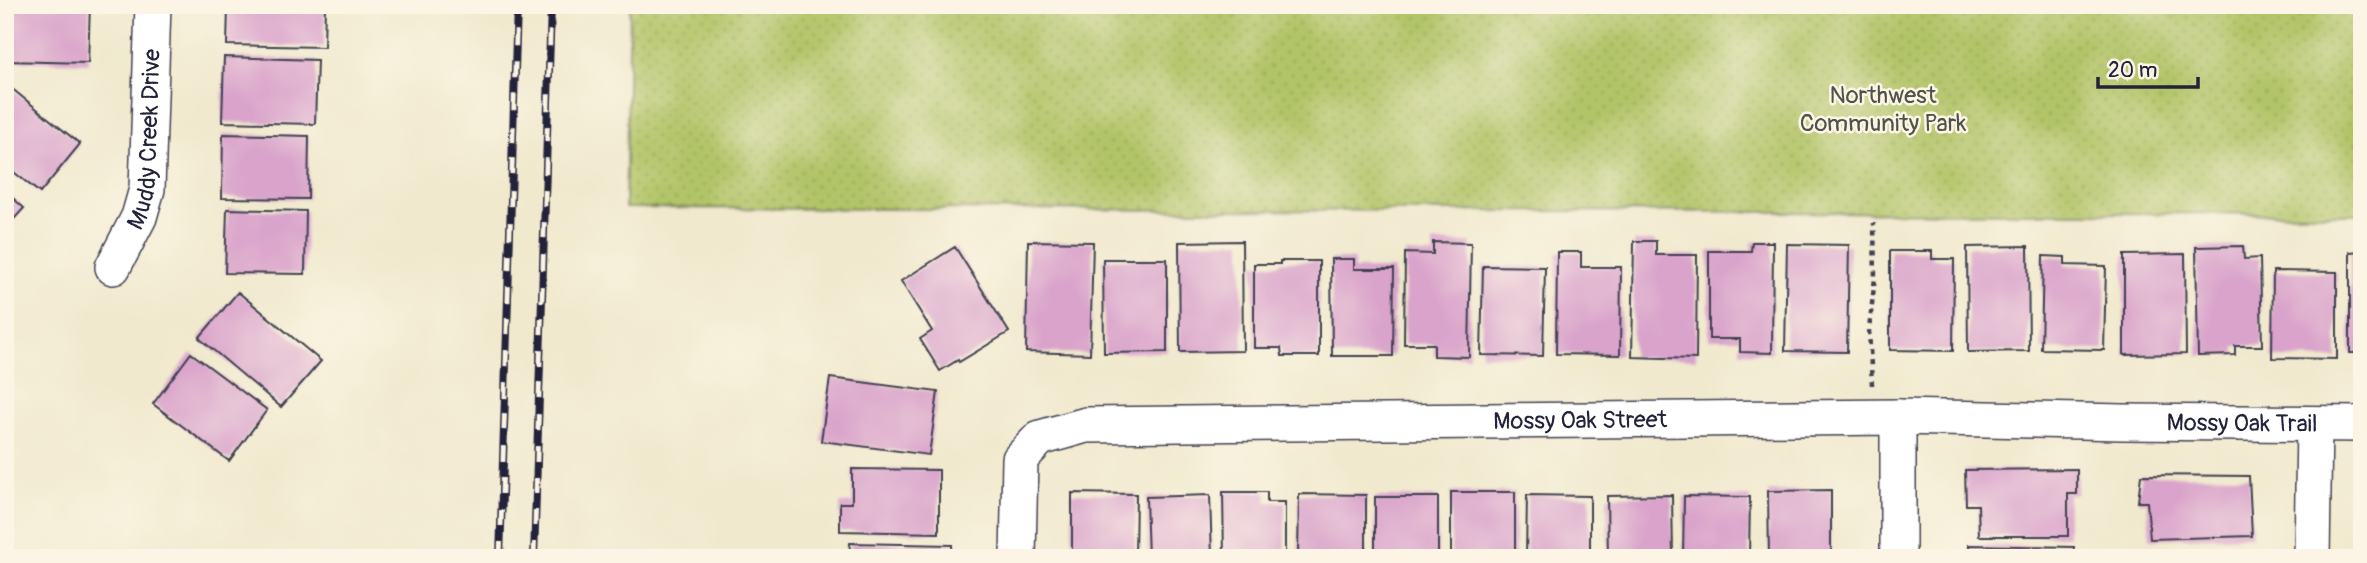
<svg xmlns="http://www.w3.org/2000/svg" width="2367" height="563" viewBox="0 0 2367 563" font-family="Pangolin,sans-serif">
<style>
.park{fill:url(#park-dots);stroke:#6a7352;stroke-width:2}
.building{fill:#d9a3cb}
.lines{fill:none;stroke-linecap:round;stroke-linejoin:round}
.minor-casing{stroke:#414051;stroke-width:38}
.path{stroke:#414051;stroke-width:4.5;stroke-dasharray:5 5;stroke-linecap:butt}
.minor{stroke:#fff;stroke-width:35}
.rail-casing{stroke:#22223b;stroke-width:8}
.rail{stroke:#fcf5e5;stroke-width:5;stroke-dasharray:16;stroke-linecap:butt}
.labels{text-anchor:middle;stroke-width:5;stroke-linejoin:round;paint-order:stroke}
.park-label{font-size:24px;fill:#4d5348;stroke:#fcf5e5}
.street-label{font-size:24px;fill:#22223b;stroke:#fcf5e5}
</style>
<defs>
<pattern id="park-dots" width="8" height="8" patternUnits="userSpaceOnUse" patternTransform="scale(1.75)"><rect width="8" height="8" fill="#b2c468"/><path d="M2 2h.1M6 6h.1" fill="none" stroke="#99a85b" stroke-width="1.8" stroke-linecap="round"/></pattern>
</defs>
<rect width="100%" height="100%" fill="#fcf5e5"/>
<filter id="ink" filterUnits="userSpaceOnUse"><feTurbulence type="fractalNoise" baseFrequency=".0143" numOctaves="2"/><feDisplacementMap in="SourceGraphic" scale="14" xChannelSelector="R" yChannelSelector="G"/><feConvolveMatrix kernelMatrix="1 2 1 2 8 2 1 2 1" color-interpolation-filters="sRGB"/></filter>
<filter id="wash" filterUnits="userSpaceOnUse"><feTurbulence type="fractalNoise" baseFrequency=".00686" numOctaves="4" result="noise"/><feDisplacementMap in="SourceGraphic" scale="28" xChannelSelector="R" yChannelSelector="G"/><feGaussianBlur stdDeviation="1.57" result="paint"/><feColorMatrix in="noise" values="0 0 0 0 0 0 0 0 0 0 0 0 0 0 0 0 0 1.4 0 .05"/><feComposite in="paint" operator="in"/></filter>
<g filter="url(#wash)">
<rect width="100%" height="100%" fill="#f0e9cd"/>
<path class="park" d="M630,5H2362V214L625,208Z"/>
<g id="blocks">
<path class="building" d="M6,5H90L88,63L5,61Z
M233,5H325L324,47L227,45L228,7Z
M224,57L317,60L315,124L222,122Z
M5,83L80,144L40,193L5,165Z
M223,134L309,136L308,199L222,198Z
M5,191L24,208L5,229Z
M227,209L306,211L305,274L225,273Z
M1028,241L1093,242L1090,354L1026,352Z
M1242,241L1243,351L1180,352L1179,242Z
M1634,241H1656V255H1697L1696,359L1632,357Z
M1433,242L1471,243L1469,357L1434,356V344H1404L1405,253L1433,254Z
M1752,242H1773L1772,353L1740,352V339H1709V251H1751Z
M1787,244L1849,245L1847,352L1785,351Z
M2028,246L2029,351L1968,352L1967,247Z
M2243,246L2244,259L2260,258L2262,346H2235V355L2198,356L2196,247Z
M955,247L1009,332L959,362L958,360L940,371L920,339L932,331L901,281Z
M1890,251H1932V259H1954L1953,351L1890,350Z
M2362,251V353H2350V252Z
M1557,252H1581V267H1621L1620,355L1556,354Z
M2185,254L2186,354L2124,355V255Z
M2043,256L2065,257V265L2106,266L2104,350L2041,349Z
M1103,259H1167V352L1104,353Z
M1331,259H1354V269H1394L1393,356H1332Z
M1280,261H1319V356H1282L1281,348H1254V264H1280Z
M1483,266L1545,267L1543,356L1481,355Z
M2273,271L2337,272V359L2272,358Z
M238,292L321,361L281,407L199,338Z
M191,353L267,410L229,461L153,404Z
M830,378L938,392L929,455L821,441Z
M852,469L939,470V533L840,531V503H852Z
M2077,469V494H2068V536H1979L1978,505H1966L1965,470Z
M2141,475L2249,476L2252,536L2150,539L2147,502H2138Z
M1831,490V558H1769L1768,491Z
M1223,492H1267V502H1285V558H1224Z
M1451,492H1515V558H1451Z
M1072,493L1136,494L1135,558H1072Z
M1299,494L1366,495V558H1298Z
M1210,495L1212,558H1148L1146,497Z
M1527,495L1590,496V558H1526Z
M1672,495L1673,558H1608L1607,496Z
M1684,496L1750,497L1749,558H1683Z
M1375,497H1438V558H1375Z
M850,543L952,545V558H849Z
M1969,545L2074,547L2073,558H1969Z
M2145,552H2244V558H2145Z"/>
</g>
</g>
<g filter="url(#ink)">
<use href="#blocks" fill-opacity="0" stroke="#414051" stroke-width="2"/>
<g class="lines">
<g class="minor-casing">
<g id="minor">
<path id="s1" d="M113,267L139,217L147,189L153,5"/>
<path d="M1898,417V558"/>
<path id="s2" d="M1018,558L1020,459L1040,438L1086,425L1898,417L2123,422L2362,424"/>
<path d="M2312,558L2314,424"/>
</g>
</g>
<path class="path" d="M1872,385L1869,330L1875,278L1874,223"/>
<use href="#minor" class="minor"/>
<g class="rail-casing">
<path id="rail" d="M500,558L517,5
M534,558L551,5"/>
</g>
<use href="#rail" class="rail"/>
</g>
</g>
<g class="labels">
<g class="park-label">
<text x="1883" y="103">Northwest<tspan x="1883" dy="28">Community Park</tspan></text>
</g>
<g class="street-label">
<text dy="8" stroke="none"><textPath href="#s1" startOffset="135">Muddy Creek Drive</textPath></text>
<text dy="8" stroke="none"><textPath href="#s2" startOffset="670">Mossy Oak Street</textPath></text>
<text dy="8" stroke="none"><textPath href="#s2" startOffset="1332">Mossy Oak Trail</textPath></text>
</g>
</g>
<rect width="2367" height="563" fill="none" stroke="#fcf5e5" stroke-width="28"/>
<path d="M2098 77v10h100v-10" fill="none" stroke="#22223b" stroke-width="3.5"/>
<text x="2108" y="77" font-size="21" fill="#22223b" stroke="#fcf5e5" stroke-width="5" paint-order="stroke">20 m</text>
</svg>
